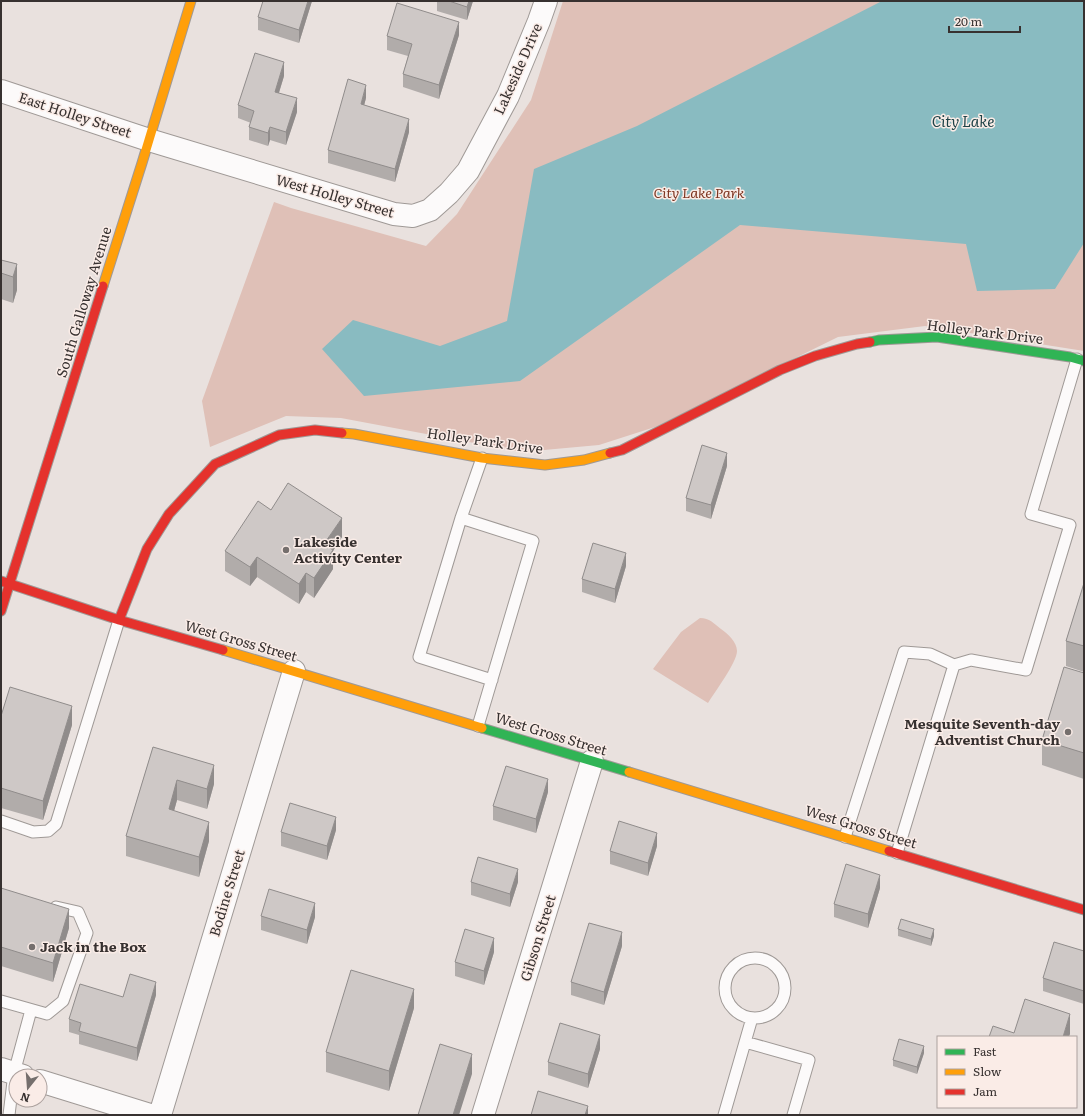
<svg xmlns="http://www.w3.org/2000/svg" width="1085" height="1116" viewBox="0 0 1085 1116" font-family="Literata,serif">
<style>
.green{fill:#dfc0b7}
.water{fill:#89bbc1}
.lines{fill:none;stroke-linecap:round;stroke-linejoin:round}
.lane-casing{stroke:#9f9996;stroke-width:13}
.street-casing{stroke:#9f9996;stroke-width:24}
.fast-casing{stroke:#9f9996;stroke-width:11}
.slow-casing{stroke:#9f9996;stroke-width:11}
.jam-casing{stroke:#9f9996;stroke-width:11}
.lane{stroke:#fcfafa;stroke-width:11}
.street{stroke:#fcfafa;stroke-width:22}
.fast{stroke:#30b455;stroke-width:9}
.slow{stroke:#ff9f0a;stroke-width:9}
.jam{stroke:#e5322d;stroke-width:9}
.wall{fill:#b1acaa}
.shaded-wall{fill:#908c8b}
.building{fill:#cec8c6;stroke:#908c8b}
.poi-dot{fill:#756f6d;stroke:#faece7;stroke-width:1.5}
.labels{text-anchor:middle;stroke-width:3;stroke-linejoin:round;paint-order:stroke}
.street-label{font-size:14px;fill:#373130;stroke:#faece7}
.park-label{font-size:14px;font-style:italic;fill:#7d3521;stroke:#faece7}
.poi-label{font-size:14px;font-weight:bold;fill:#373130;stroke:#faece7;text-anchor:start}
.water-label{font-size:15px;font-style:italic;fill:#1e4247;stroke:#faece7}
</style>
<rect width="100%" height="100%" fill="#e9e1de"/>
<path class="green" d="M563,1H1084V351L925,326L838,337L655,427L599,445L522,452L341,418L286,416L210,447L202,401L274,202L291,208L426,246L457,214L531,100Z
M700,618C710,618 713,623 721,629C728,634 737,642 737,651C737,662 715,692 708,703L653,669L681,632Z"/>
<path class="water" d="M882,1H1084V243L1055,289L977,291L966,244L740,225L520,381L364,396L322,349L353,320L440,346L507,321L534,169L637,126Z"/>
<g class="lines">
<g class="lane-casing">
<path id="lane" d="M461,518L419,657L492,680
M478,726L533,541L461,518L482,458
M1,821L33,832L48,831L56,824L119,620
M845,837L904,652L930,654L954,665
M897,853L954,665L971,660L1026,670L1070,525L1031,514L1077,359
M725 988a30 30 0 1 1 60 0a30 30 0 1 1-60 0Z
M1,1001L47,1014L63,1001L87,933L78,912L56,907
M745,1042L809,1060L793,1115
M9,1115L14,1073L31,1010
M724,1115L752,1018"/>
</g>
<g class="street-casing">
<path id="street" d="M1,91L149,140L394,214L413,216L430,210L449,193L468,171L508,96L539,21L546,1
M1,1069L23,1076
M40,1081L150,1115
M160,1115L294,671
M483,1115L592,761"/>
</g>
<g class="fast-casing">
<path id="fast" d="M870,342L879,340L937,337L1070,357L1084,361
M482,728L629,772"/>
</g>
<g class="slow-casing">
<path id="slow" d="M103,286L142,163L191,1
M342,433L354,434L482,458L545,465L584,460L610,453
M223,650L482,728
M629,772L889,851"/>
</g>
<g class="jam-casing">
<path id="jam" d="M610,453L622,450L780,370L815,356L857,344L870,342
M1,581L119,620L223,650
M1,611L103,286
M119,620L147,549L169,514L215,464L279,435L315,430L342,433
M889,851L1084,910"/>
</g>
<use href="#lane" class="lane"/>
<use href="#street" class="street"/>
<use href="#fast" class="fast"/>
<use href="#slow" class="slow"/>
<use href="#jam" class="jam"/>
</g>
<path class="wall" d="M312,1L299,43L258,30V17Z
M437,1H473L467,20L437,11Z
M459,35L439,99L403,87V74L408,56L387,50V36Z
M284,76L279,93L297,112L286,145L270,140L268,146L249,140V127L251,123L238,118V105Z
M366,98L364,105L409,132L395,182L328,163V150Z
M1,260L17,264V290L13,303L1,299Z
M727,466L711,519L686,511V498Z
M342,537L333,551V569L314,598L306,592L299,604L257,577L250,586L225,571V551Z
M626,566L615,603L582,592V579Z
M1084,583V672L1066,666V641Z
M1084,673V779L1042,765V740Z
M1,716L72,725L43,820L1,808Z
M153,747L214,784L207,809L177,800L174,811L209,841L199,877L126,856V836Z
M548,792L536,833L493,820V806Z
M336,830L327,860L281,846V832Z
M657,846L648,876L610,864V851Z
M471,882H518L510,907L471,895Z
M1,888L69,928L53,982L1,966Z
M880,888L868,928L834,917V904Z
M261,916L315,917L307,944L261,930Z
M898,929L934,936L931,946L898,936Z
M622,946L604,1005L571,995V982Z
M1084,951V1004L1043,991V978Z
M494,952L484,985L455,976V962Z
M156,995L137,1061L79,1044V1035L69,1032V1019L123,997Z
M414,1008L389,1091L326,1072V1052Z
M600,1049L588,1088L548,1075V1062Z
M924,1053L917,1074L893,1066V1060Z"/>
<path class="shaded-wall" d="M308,1H312L299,43V30Z
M469,1H473L467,20V7Z
M459,22V35L439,99V85Z
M284,62V76L275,105V92Z
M366,85V98L361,117V104Z
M297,98V112L286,145V132Z
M409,119V132L395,182V169Z
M270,127V140L268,146V133Z
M17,264V290L13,303V277Z
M727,453V466L711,519V505Z
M342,518V537L333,551V569L314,598V578L324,544Z
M626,553V566L615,603V589Z
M257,557V577L250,586V567Z
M306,573V592L299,604V584Z
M72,706V725L43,820V801Z
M214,765V784L207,809V789Z
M548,779V792L536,833V819Z
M177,780V800L169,829V809Z
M336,817V830L327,860V846Z
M209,822V841L199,877V857Z
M657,833V846L648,876V863Z
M518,869V882L510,907V894Z
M880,875V888L868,928V914Z
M315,903V917L307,944V930Z
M69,909V928L53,982V963Z
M934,929V936L931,946V939Z
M622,932V946L604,1005V992Z
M494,938V952L484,985V971Z
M156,982V995L137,1061V1048Z
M414,989V1008L389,1091V1071Z
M1070,1014V1034L1069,1037H1063Z
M600,1035V1049L588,1088V1074Z
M924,1046V1053L917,1074V1067Z
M472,1054V1074L459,1115H453Z
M588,1106V1115H585Z"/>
<path class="building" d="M263,1H308L299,30L258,17Z
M449,1H469L467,7Z
M397,3L459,22L439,85L403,74L412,44L387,36Z
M255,53L284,62L275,92L297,98L286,132L270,127L268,133L249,127L254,111L238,105Z
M348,79L366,85L361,104L409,119L395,169L328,150Z
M1,260L17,264L13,277L1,273Z
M702,445L727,453L711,505L686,498Z
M288,483L342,518L324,544L333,550L314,578L306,573L299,584L257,557L250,567L225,551L258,501L271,510Z
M593,543L626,553L615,589L582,579Z
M1084,583V646L1066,641Z
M1064,667L1084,673V753L1042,740Z
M10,687L72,706L43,801L1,788V716Z
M153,747L214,765L207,789L177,780L169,809L209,822L199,857L126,836Z
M506,766L548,779L536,819L493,806Z
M290,803L336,817L327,846L281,832Z
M619,821L657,833L648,863L610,851Z
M478,857L518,869L510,894L471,882Z
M846,864L880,875L868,914L834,904Z
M1,888L69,909L53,963L1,947Z
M269,889L315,903L307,930L261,916Z
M901,919L934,929L931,939L898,929Z
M589,923L622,932L604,992L571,982Z
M465,929L494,938L484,971L455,962Z
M1054,942L1084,951V991L1043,978Z
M351,970L414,989L389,1071L326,1052Z
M130,974L156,982L137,1048L79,1031L81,1023L69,1019L80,984L123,997Z
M1025,999L1070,1014L1063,1037H989L993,1026L1014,1033Z
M560,1023L600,1035L588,1074L548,1062Z
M899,1039L924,1046L917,1067L893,1060Z
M440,1044L472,1054L453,1115H418Z
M538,1091L588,1106L585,1115H531Z"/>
<g class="poi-dot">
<circle cx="286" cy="550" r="4"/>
<circle cx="1068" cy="732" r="4"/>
<circle cx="32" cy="947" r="4"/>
</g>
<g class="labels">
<g class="street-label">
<text transform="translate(518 69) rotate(-66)" y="5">Lakeside Drive</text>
<text transform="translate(75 115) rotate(18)" y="5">East Holley Street</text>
<text transform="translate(335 196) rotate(16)" y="5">West Holley Street</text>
<text transform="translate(84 302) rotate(-73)" y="5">South Galloway Avenue</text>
<text transform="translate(985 332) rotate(7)" y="5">Holley Park Drive</text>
<text transform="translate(485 441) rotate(8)" y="5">Holley Park Drive</text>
<text transform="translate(241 641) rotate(16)" y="5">West Gross Street</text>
<text transform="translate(551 734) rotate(17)" y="5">West Gross Street</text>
<text transform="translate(861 827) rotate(17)" y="5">West Gross Street</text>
<text transform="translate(227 893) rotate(-73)" y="5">Bodine Street</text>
<text transform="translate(538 938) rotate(-73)" y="5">Gibson Street</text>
</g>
<g class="park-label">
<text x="699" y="198">City Lake Park</text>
</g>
<g class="poi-label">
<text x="294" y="547">Lakeside<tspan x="294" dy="16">Activity Center</tspan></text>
<text x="1060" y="729" text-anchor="end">Mesquite Seventh-day<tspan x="1060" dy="16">Adventist Church</tspan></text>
<text x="40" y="952">Jack in the Box</text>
</g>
<g class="water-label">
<text x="963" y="127">City Lake</text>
</g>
</g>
<rect width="1085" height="1116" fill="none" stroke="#373130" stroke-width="4"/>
<rect x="937" y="1036" width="140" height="72" fill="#faece7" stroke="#aca19e"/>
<rect x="945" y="1049" width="20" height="6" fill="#30b455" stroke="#aca19e"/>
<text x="973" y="1056" font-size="12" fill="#373130">Fast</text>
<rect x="945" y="1069" width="20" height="6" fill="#ff9f0a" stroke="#aca19e"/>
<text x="973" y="1076" font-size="12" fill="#373130">Slow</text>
<rect x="945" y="1089" width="20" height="6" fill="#e5322d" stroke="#aca19e"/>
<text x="973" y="1096" font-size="12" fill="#373130">Jam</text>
<g transform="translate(28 1088) rotate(197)"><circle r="19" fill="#faece7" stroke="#aca19e"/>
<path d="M0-3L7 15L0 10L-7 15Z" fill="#756f6d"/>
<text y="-6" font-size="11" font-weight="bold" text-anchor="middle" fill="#373130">N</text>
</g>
<path d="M949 26v6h71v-6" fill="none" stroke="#373130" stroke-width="2"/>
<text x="955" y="26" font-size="12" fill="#373130" stroke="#faece7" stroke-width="3" paint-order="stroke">20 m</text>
</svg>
